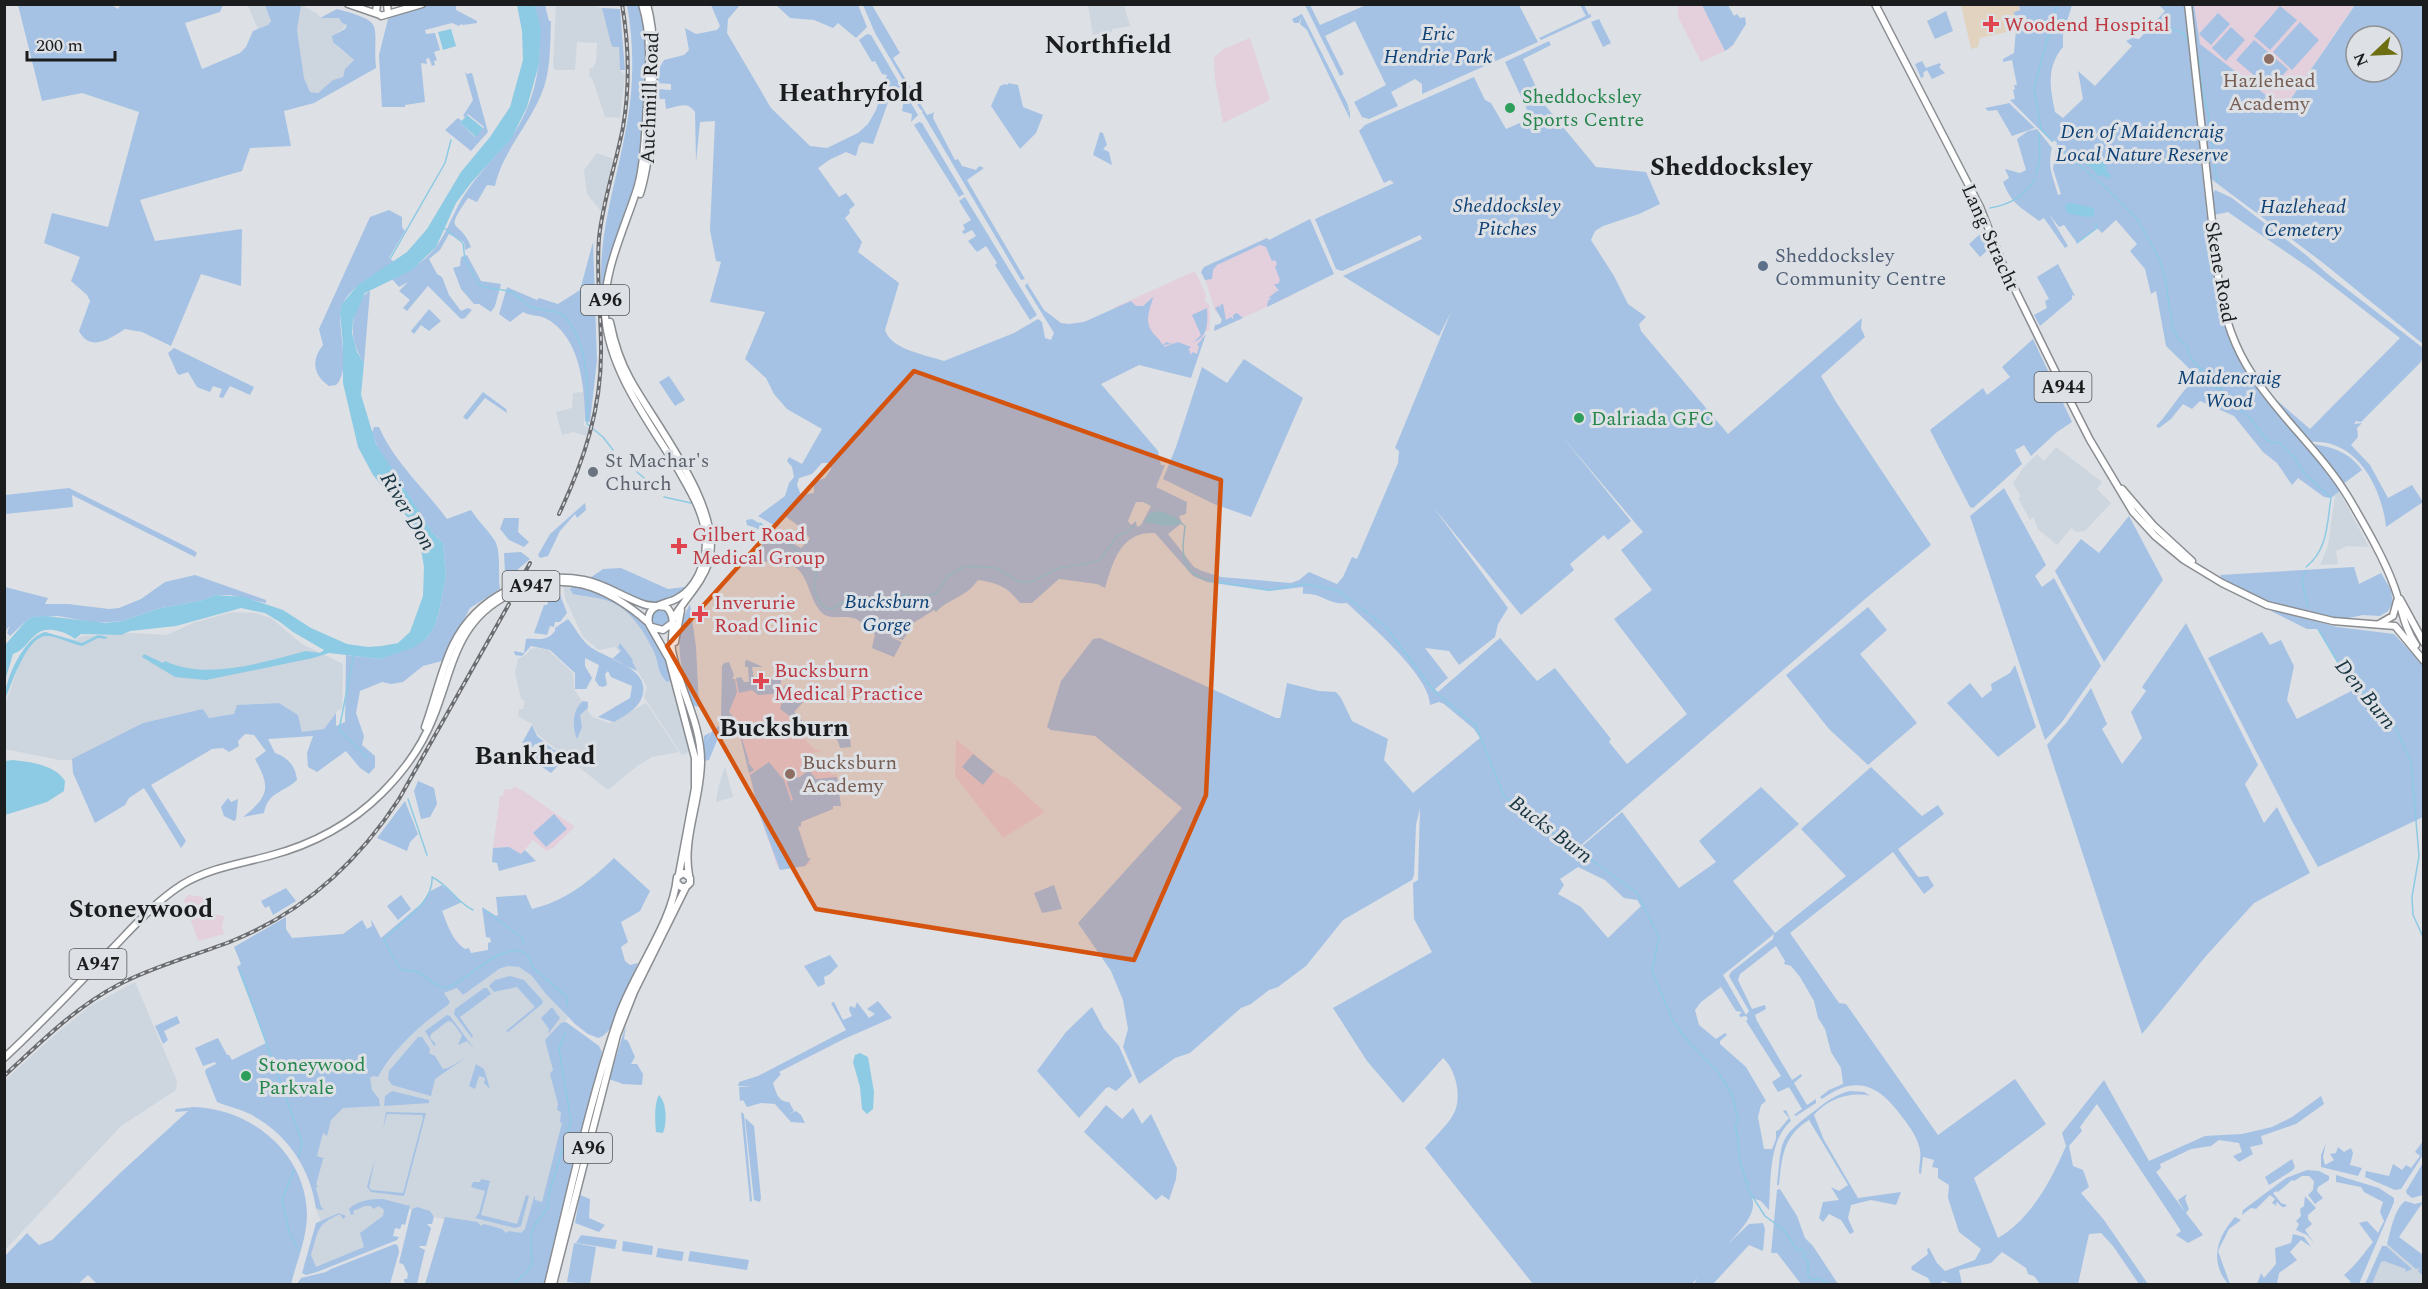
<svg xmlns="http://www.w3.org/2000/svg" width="2428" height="1289" viewBox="0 0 2428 1289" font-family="Spectral,serif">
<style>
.built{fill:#cdd5df}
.education{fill:#e4cfdc}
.medical{fill:#e2d3c1}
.green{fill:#a5c2e5;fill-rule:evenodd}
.water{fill:#8dcae4}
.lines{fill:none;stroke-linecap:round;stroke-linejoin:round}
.stream{stroke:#8dcae4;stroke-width:1.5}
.major-casing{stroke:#8a8d91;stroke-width:9}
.major{stroke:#fff;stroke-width:6}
.rail-casing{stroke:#6b6c6f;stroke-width:4}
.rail{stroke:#dde0e4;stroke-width:1.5;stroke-dasharray:4.5;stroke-linecap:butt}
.marked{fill:#d4530e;fill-opacity:0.2;stroke:#d4530e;stroke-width:4.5;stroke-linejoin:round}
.health-dot{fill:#e0444e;stroke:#dde0e4;stroke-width:2}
.education-dot{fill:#8d6e63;stroke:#dde0e4;stroke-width:2}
.leisure-dot{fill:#2e9e5b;stroke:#dde0e4;stroke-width:2}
.service-dot{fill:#5c6f8a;stroke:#dde0e4;stroke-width:2}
.worship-dot{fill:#6b7280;stroke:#dde0e4;stroke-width:2}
.labels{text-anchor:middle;stroke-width:6;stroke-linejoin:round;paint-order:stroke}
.shield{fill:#dde0e4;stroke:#555759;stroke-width:1.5}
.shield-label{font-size:18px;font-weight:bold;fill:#1b1c1d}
.health-label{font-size:20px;fill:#be3a42;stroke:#dde0e4;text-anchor:start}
.park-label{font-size:20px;font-style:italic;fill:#0d4074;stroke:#dde0e4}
.education-label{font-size:20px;fill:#785e54;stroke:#dde0e4}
.leisure-label{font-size:20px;fill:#27864d;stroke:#dde0e4;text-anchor:start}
.street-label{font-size:20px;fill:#1b1c1d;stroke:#dde0e4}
.service-label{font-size:20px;fill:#4e5e75;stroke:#dde0e4;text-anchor:start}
.worship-label{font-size:20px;fill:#5b616d;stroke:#dde0e4;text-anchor:start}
.water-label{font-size:21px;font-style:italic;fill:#15323e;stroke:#dde0e4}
.district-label{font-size:26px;font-weight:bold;fill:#1b1c1d;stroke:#dde0e4}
</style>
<rect width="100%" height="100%" fill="#dde0e4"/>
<path class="built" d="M251,5H265L271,20L268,25L258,29L248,6Z
M301,5L318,14L320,18H339L347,25L333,36L339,48L354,60L345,69L343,77L333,80L319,93L310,92L304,78L297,30Z
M556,5H592L602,8L611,44L619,47L620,70L625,75L620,118L605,117L592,78L589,77L590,68H593L596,62L597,43L577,42L575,70H555L553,67Z
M1088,5H1124L1130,26L1112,29V32L1093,35Z
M597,153L613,159L601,211L587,194L584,170Z
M585,392L584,426L589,428L587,436L573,432L562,435L556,412L572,408L573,393Z
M2056,447L2102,482L2097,489L2111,503L2085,531L2077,532L2071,528L2057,545L2038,529L2033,517L2030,520L2018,498L2021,497L2013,483L2023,468L2037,454L2044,461Z
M2339,491L2369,547L2347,546L2336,551L2338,564L2320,565L2328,546L2335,495Z
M563,584L606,593L643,621L667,655L692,751L682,755L644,697L647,687L638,672L615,647L599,650L583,637L565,598Z
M232,612L255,613L271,618L302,644L343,664L342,709L338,710L324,729L302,733L298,715L279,703L238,705L234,714L209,718L203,709L143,723L74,760H59L5,749V705L18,668L16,663L25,647L36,635L45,632L75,640L82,636L134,633L167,635L193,623Z
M537,648L548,650L573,673L574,689L592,717L610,723L646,703L679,752L652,757L636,767L608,790L537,734L532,724L518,716L519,709H523L525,701L521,699L515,672L518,659L528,653L530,649Z
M725,766L733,797L716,802L718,789Z
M508,966L519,967L527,971L568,1018L552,1036L564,1122L542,1202L533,1222L528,1240L427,1215L395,1204L374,1249L309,1273L312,1244L317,1223L321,1221L316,1210L313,1188L299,1159L304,1146L307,1125L373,1076L378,1077L401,1044L427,1020L448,1005L444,993L457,987L463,995L495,971Z
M135,982L177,1081L176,1090L121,1126L5,1250V1080L57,1033L90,1006Z
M2387,1244L2423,1271V1284H2371Z"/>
<path class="education" d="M2355,4L2284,109L2200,44L2194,5Z
M1678,5H1728L1733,45L1729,49L1701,62L1678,17Z
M1250,38L1270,100L1223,123L1215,79L1214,58L1222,50Z
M1267,238L1293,295L1214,331L1215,325L1220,324L1222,318L1215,311L1202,269Z
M1193,272L1196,273L1206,295V298L1204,300L1209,305L1210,317L1209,330L1205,332L1191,378L1113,308Z
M741,678L744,683L759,689L771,688L779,682L784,686L786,684L805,700L794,713L807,726V732L802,737L816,750H822V751L813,753L816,769H830L831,775L836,774L837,777L841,806H833V809L801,822V826L798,827L810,863L805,866L780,870L777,866L759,813L738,730L725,716L732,679Z
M956,739L1001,776L1006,777L1045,812L1003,838L955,776Z
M514,786L525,792L575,827L553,848L546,851L533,840L521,854L509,847L493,848L500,796H503L504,790L513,789Z
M188,895L205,897L203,912L224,916L222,927L224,934L198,941L184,900Z"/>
<path class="medical" d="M1961,5H2019L2020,10L2014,12L2016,30L1980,38L1978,47L1971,49Z"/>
<path class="green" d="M121,4L223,5L220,12L185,23L202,69L240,53L246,47L253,31L268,25L271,21L265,5H301L297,30L304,78L310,92L318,93L333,80L343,77L345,69L354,60L333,42L332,36L345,29L347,25L342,23L339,18H320L337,9C388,23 372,23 376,68L314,103L284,111L291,146L250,148L242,171L140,200L155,241L242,229L241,286L201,274L171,346L142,332L125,329C111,338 90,353 79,331L90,301L87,295L71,281L80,257L44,243L52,213L108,227L139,112L82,93L42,101L18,5H111L118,9Z
M428,5H456V10L477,21V23L463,25L461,24L459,26L452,23L425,30L426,34L435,33L440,50L434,52L437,60L434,61L435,65L432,66L429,58L426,59L427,64L421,63L425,102L405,105V107H382L379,55L388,19L401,12Z
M535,5H545L549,21H551C550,46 551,72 541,95C528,126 502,153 495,186L487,185L477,202L468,198C442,236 460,217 471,247L465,250L464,242L449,234L440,250L429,259L437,274L442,277L449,295L461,311L468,308L472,310L465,318L461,319L428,286L407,311L403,308L410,300L399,291L408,282L399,287L392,279C409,272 425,261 436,247C448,231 454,210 465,194C479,172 499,154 514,133C539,95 545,48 535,5Z
M627,5H638L643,21L647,50L640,163C631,209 607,251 602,298C596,235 617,183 627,123C634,86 634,42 627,5Z
M711,5H740L728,19L727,33L771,108L810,146L827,148L858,133L868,124L876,110L887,75L882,74L875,61L872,62L859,40L867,34L871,35L918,115L911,122L912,114L902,111L904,99L890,97L873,144L862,142L859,145L856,156L846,152L829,160L818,168L839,197L846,193L855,205L849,210L850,213L845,218L862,242L858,252L899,283L885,330C891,350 927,355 944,361L1014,333L1038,319L1042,322L1045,338L1051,340L1054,333L1025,286L1027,283L1044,310L1061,323L1069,324L1084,322L1131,301L1136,306H1143L1153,297C1151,308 1144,318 1151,330C1154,336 1160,338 1162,345L1167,342L1171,344L1174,341L1172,344L1164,345V347L1178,342L1191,347L1188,350L1190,351V355L1193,352L1197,354L1199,346L1197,345L1206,334L1191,378L1139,365L1101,384L1158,451L1161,465H1165L1156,487L1187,502L1186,514L1179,516L1182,523L1168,534L1194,567L1202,571L1221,577L1291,583L1299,580L1309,572L1337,584L1343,577L1352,557L1357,559L1398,463L1399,451L1395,448L1451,312L1439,336L1343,276L1422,239L1420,235L1342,271L1336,269L1315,219L1394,183L1390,180L1384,183L1359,131L1365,125L1474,77L1485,100L1491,103L1506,129L1531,118L1505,62L1549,41L1551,45L1523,59L1544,104L1596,167L1646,172L1660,204L1639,214L1603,226L1595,231L1591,240L1614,276L1628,304L1646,317L1639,324L1641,331L1728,434L1862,318L1861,328L1865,337L1821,376L1836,402L1931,545L1865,599L1580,846L1581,847L1622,812L1679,888L1716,862L1699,841L1761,787L1799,824L1733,881L1775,933L1846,876L1801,829L1871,767L1922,816L1938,805L1944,814L1898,849L1918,877L1928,876L1934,886L1924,894L1893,852L1790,933L1839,1003L1846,1004L1938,1135L2015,1079L2046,1124L1974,1178L1998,1238C2031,1219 2052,1179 2066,1146L2062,1133L2104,1080L2149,1161L2205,1136L2242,1134L2272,1127L2292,1117L2321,1096L2324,1104L2296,1124L2261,1136L2263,1144L2250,1147L2253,1154L2239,1162L2233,1156L2242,1152L2239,1143L2219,1140L2211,1146L2191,1149L2160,1164L2161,1168L2156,1172L2185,1212L2178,1200L2187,1194L2185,1199L2189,1209L2186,1213L2203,1235L2188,1243L2176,1235L2181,1231L2097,1104L2080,1127L2082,1131L2069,1146L2073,1166L2083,1170L2089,1187L2081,1193L2104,1220L2148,1284H2139L2113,1246L2101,1233L2089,1234L2078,1284H2040L2034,1276L2028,1274L2026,1268L2002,1252L1991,1263L1959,1270L1962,1284H1953L1943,1281L1939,1284H1931L1928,1278L1912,1270L1911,1267L1928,1254L1927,1249L1929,1248L1937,1263L1945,1271L1975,1260L1981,1249L1959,1232L1948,1198L1949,1185L1938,1178V1168L1932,1167L1934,1160L1923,1157L1921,1174L1919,1173C1919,1164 1922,1155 1919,1146C1916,1135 1909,1126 1903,1118C1880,1086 1857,1073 1822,1099L1820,1097L1829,1090L1843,1084L1841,1068L1831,1052L1825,1029L1818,1018L1814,1001L1800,977L1791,966L1784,964L1785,961L1776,946L1740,974L1738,980L1752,1009L1765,1005L1766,1009L1755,1015L1757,1021L1792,1080L1801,1074L1802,1076L1794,1083L1807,1105L1816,1099V1103L1796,1116L1794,1115L1802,1109L1789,1087L1778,1092L1772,1082L1781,1076L1746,1021L1748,1019L1746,1016L1740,1017L1739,1015L1742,1012L1736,1011L1721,987L1701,1002L1695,1010L1699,1025L1716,1039L1725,1033L1727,1035L1720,1041V1044L1746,1067L1766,1101L1761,1105L1758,1117L1764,1149H1772L1776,1139V1131L1779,1130L1789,1118L1783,1111L1786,1110L1791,1121C1768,1141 1771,1181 1769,1210L1761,1201L1752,1198C1758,1213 1739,1232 1729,1243L1749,1224L1763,1223L1765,1229L1763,1251L1749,1245L1713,1284H1694L1697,1278L1692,1284H1533L1425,1148C1434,1137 1446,1127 1453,1115C1463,1099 1456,1069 1443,1058L1403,1103L1367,1061L1333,1008L1432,952L1414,919L1413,883L1418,880L1420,808L1416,825L1414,875L1412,880L1343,920L1306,966L1278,987L1269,990L1251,1004L1241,1008L1190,1053L1175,1058L1139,1084L1123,1047L1128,1029L1123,1000L1111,971L1078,923L1182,808L1095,736L1051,730L1047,727L1061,681L1093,639L1100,638L1276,718H1280L1281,715L1287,683L1319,691L1336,692L1341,698L1352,721L1388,739L1384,760L1413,793L1480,738L1474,729L1444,704L1439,702L1430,705C1431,677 1368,623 1347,603C1328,606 1322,592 1303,594V587L1269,591L1207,582L1193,576L1155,533C1121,531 1113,561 1105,588L1097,584L1059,579L1032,603H1020C1008,587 998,583 978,580C964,599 951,597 936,612L934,610L907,627L909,630L903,640L888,636L902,642L894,657L872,648L875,634C866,630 862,620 853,618C842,615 830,621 821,612C808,598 810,575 792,565L788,568L774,561L763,562L759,550L767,537L761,530L747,525L746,520L752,519L801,548L810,539L803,529L782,514L775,526L758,516L785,496L789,483L794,477L792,467L787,461L789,457L802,464L822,429L787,409L774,394L766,378L745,359L765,312L710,302L721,262L716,261L710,230L715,121L700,122L696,162L695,112C687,100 677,107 666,109L665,99H660L657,89L671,90V84L657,83V72L664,60L684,55L689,50L685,28L696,34L717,30L720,26ZM1561,435L1643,532L1621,550L1652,590L1614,619L1687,714L1627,764L1609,742L1611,739L1555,668L1537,681L1500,638L1438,692L1435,689L1448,678L1425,648L1449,651L1459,665L1495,637L1498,624L1508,608L1434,508L1521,615L1574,570L1570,564L1604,535L1608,540L1631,521ZM822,463H829L831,469L825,478L814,482V493L801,495L797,485L799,478L812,474ZM1136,502H1143L1151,506L1141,525L1137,527L1136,521L1131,525L1128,521ZM1578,867L1605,880L1624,898L1637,900L1641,906L1608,938L1581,907L1558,894L1564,885L1560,879ZM1774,934L1773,939L1731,972L1729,976L1749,1011L1746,1015L1723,975Z
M776,5H858L867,27L856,38L838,23L833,28L814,20L790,18Z
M863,5H872L900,53L893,58L927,115L933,113L934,110L933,118L955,160L958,159L962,166L976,170L979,166L984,168L967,180L1025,279L1021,280L922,112L923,111L920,109L875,33Z
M1305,5H1310L1320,25L1366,5H1519L1538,42L1422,94V84L1415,79L1391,92L1398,106L1369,119L1362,117L1354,102L1386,85L1355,21L1325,36L1344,74L1340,76Z
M1580,5H1584L1589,15L1591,14V17L1541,40L1539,38L1586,16Z
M1702,5H1728L1734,16L1737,14L1740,18L1745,17L1746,24L1733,45L1725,51Z
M2019,5H2072L2063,34V47C2046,67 2050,88 2055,112L2063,118L2083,99L2078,71L2095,86L2132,46L2126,41L2132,38L2139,39L2165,11L2159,5H2184L2215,290L2233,345L2341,490L2331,498L2324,497L2298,478L2292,485L2277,463L2263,452L2234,416L2200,401L2192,409L2183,404L2171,419L2159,428L2156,426C2172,410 2180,391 2198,377L2166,346L2156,291L2151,294L2145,269L2130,251L2137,244L2116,220L2102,233L2097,228L2077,243L2064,225L2059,227L2049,214L2068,246L2065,248L2044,218L2039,221C2021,207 2012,205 2003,182L2009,178L2005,169L2020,173L2026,170L2017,139L2028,131L2037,129L2052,148C2047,168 2053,176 2058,195L2061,194L2053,169L2057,143L2054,140L2052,142L2010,100L2015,99L2013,90L2015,89L2014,85H2017L2012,60L2003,62V59L2014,53L2016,30L2014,12L2020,10Z
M2191,5H2194L2200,44L2284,109L2355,5H2423V344L2322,262L2211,179ZM2356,36H2392V72H2356Z
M2280,6L2297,20L2270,50L2254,36Z
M602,8L620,9L625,70H620L619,47H613L611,44Z
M1946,11L1953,31L1935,39L1927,21Z
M2218,13L2230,24L2211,45L2199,34Z
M1302,14L1349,107L1345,105L1349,108L1348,113L1350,110V119L1307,30L1300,24L1302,16L1299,23H1294L1292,19Z
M1599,19L1611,43L1603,47L1591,22Z
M2300,22L2319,40L2292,70L2273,52Z
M2231,27L2245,40L2226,61L2212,48Z
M2254,40L2288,69L2271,90L2236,60Z
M1922,61L1926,68L1940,63L1941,65L1939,67L1945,73L1932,79L1927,70L1923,73L1924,76L1921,78L1915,64Z
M465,72L467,74L472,73L488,132L471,151L445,130L458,118L462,121L460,123L475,137L484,127L468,114L465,117L463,116L473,100Z
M1008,83L1018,85L1023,107L1043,115L1036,133L1020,149L991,106L1000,86L1005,84L1008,85Z
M2010,103V104L2035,128L2012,136L1997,110L1988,111L1985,108Z
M919,122L922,123L964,194L959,197L914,125Z
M1100,132L1103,133L1107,145L1103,149L1109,152L1112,165L1093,155Z
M2215,190L2232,198L2306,255L2330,276L2423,348V358L2420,363L2361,422L2356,421L2354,424L2362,423L2357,428L2358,437L2351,445L2370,465L2388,498L2412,485L2423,502L2386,527C2382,487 2356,437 2309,442L2272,396L2310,429L2400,338L2315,272L2228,212L2214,215L2212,195Z
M965,197L1037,315L1030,320L995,265L997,263L986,246L977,252L968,241L976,236L972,230L964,234L962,232L965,229L963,225L971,220L959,201Z
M389,210L402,217V227L405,231L389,258L394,262C377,275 354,283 343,303C333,322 354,366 336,385L329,386C313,375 311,360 323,345L319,329L370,217Z
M1310,219L1334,274L1267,307L1268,301L1271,298H1268L1277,291H1279L1274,284H1278L1280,280L1275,267L1277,264L1275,260L1272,261L1266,247L1260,245L1217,265L1213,270L1212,279L1205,280L1201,272L1204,267L1267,238L1269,240Z
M1984,234L1990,248L1980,257L1969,244L1979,235Z
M593,242L597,360L590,422L585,421C585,387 580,335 545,318C538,315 530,316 523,312L510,322L499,314L507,287L537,300L539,298L558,304L580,290Z
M467,255L481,281L501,284L495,306L491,312L479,304H474L461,289L453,268L460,266L461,257Z
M2058,264L2075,296L2072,295V299L2040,326L2034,315L2047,308L2045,301L2049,299L2037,277Z
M370,291L364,363C352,344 349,326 358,306C361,300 364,294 370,291Z
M1223,304L1226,320L1231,317L1233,319V315L1237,313L1243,318L1214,331L1215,325L1220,324L1222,320L1215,308L1219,306L1221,309L1220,305Z
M1207,308C1208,322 1208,337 1194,342L1201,335L1192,315Z
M429,309L441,321L429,331L421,325L414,334L411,331Z
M2033,339L2072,422L2057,432L2031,456L2024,445L2015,450L2022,464L1973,508L1970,507L1930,430L1983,388L1987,395L2010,377L2002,367Z
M174,348L254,387L250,395L230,386L223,398L219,397L222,389L213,386L210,392L197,387L188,372L179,375L177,373L168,353Z
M1244,359L1303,398L1251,517L1214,504L1163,479L1176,447L1202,367L1227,383Z
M669,376L685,400L675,406L659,382Z
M483,392L506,409L507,413L485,398L467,420L463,417Z
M374,427H379C394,462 425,489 447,519L471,510C478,521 488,530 495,541C501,551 498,576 500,589L470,608L442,661L423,666L403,682L391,684L382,682L360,691L356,713L364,736L362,745L375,756V767L369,774L360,768L346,751L317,772L308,767L307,753L313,736L268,739L275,753C288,757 296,767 297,780C284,793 268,791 264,813L243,817C269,796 271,788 255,759L266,751L254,735L245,734L238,741L239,746L229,752L223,748L212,749L151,785L186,841L181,848L144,788L129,798L125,805L95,823L73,773L72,759L143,723L203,709L209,718L234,714L237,705L279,703L298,715L302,732L324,729L336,713V726L345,722L346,655L380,659L425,640L434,628L439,612L446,576L443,543L433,533L382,458L372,433Z
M2312,444C2333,447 2349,452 2362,470L2343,484Z
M69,488L193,550L197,553L195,557L72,495L73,507L5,514V495Z
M2004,488L2046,565L2035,576L2042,587L2054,578L2101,666L2062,722L2045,740L1970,516Z
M585,503L586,510L577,518L575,514L560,531L548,556L540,558L538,555L550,534Z
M2129,516L2163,580L2104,662L2055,571L2081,539L2099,553Z
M504,518H519L518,532L529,542L524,547L509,540L500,529Z
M521,552L530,559L517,570L532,578L510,584L508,578L510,574L505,573L504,553Z
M2354,567L2359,584L2381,573L2391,590L2392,597L2393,603L2388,611L2380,616L2363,615L2344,619L2298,612L2265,601L2222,580L2220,575Z
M621,568L668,589L685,587L692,579L693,581C653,624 633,591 590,578L603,569Z
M195,575L266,600V603L230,595H215L203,600L157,609L123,621L96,623L58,616L33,617L26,621L10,636L7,633L10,625L5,632V587L48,598L45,604H68L109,609L119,608L141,599L165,582Z
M574,585L608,595L640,618L665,653L672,680L667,682C657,673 659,663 654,652C646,634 630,609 611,602C599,597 586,597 573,594L570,589Z
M552,590L559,592L567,613L560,622H555L554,627L550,626L547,635L534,633L544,605H547Z
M690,604L696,647L699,707L694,706C680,674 672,636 690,604Z
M1868,607L1887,630L1860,654L1917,723L1868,765L1829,729L1786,675Z
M651 618a10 10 0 1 1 20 0a10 10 0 1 1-20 0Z
M2274,610L2337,627L2394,634L2423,665V817L2318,867L2293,823L2208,658L2262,632L2270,645L2281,640L2294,666L2287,700L2297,719L2359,687L2340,666L2318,629H2307L2271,611Z
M568,619C575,627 580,638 588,645C604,659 648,666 643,693C641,707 626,715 614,722L598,717L630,698L632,686L611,677L608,671L605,674L607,685L603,687L599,686L595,680L599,665L585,658V666L592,678L586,689H575V673L550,650L531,646L522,656L515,655L514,651L524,653L526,639C538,638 547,642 555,631V628Z
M2186,623L2258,765L2245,784L2264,823L2277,807L2310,873L2254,903L2206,956L2142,1034L2047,745L2067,722L2091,688L2107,724L2102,729L2122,764L2142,738L2131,712L2146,691L2142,687Z
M620,643L633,660L632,661L637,671L612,659L621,651L618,647Z
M747,660L763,667H752L754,680H759V686L769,685V679L776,680L777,675L781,678V683L773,694L758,695L752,690L739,693L736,678L741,677L744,682H749L748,667H745V661Z
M729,662L734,675L732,679H735L737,692L729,712L736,720L749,761L748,762L754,770L749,773L740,735L721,717L722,666L724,663Z
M2015,665L2036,727L1998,757L1947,703L1970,683L1982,698L1992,690L1991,684L2010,673Z
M786,684L805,700L794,712L807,726L802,735L799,733V726L794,721L792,723L790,720L791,717L780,709L785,693L783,689Z
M583,701L588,702V708L580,715L582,727L577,739C572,726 572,710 583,701Z
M830,721L850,739L851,747L840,748L838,741L826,729Z
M532,725L537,736L554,750L571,752L551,773L531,759L536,758L542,746L535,744L532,748L530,745L522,743Z
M721,725L729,730L733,738H718L709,760L704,761V736L711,732L705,743L713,730Z
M973,754L994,771L983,785L962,767Z
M769,762L784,780L791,801L793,800L787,783L790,779L800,777L809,770L816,779L837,777L841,806H833V809L801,822V826L798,827L808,858H811L805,866L780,870L759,813L750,775Z
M418,781L434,788L437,804L430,817L421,819L414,791Z
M228,798L231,802L238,799L236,819L234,821L224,816L221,807Z
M405,801L418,834L410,842L407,851L377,838Z
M554,814L567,829L546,847L533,833Z
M509,847L521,854L525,850L536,861L499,871L497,863L492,862L493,848Z
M614,858L650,891L640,911L621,922L628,942L621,947L625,961L630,965L638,963L610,1029L603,1036L598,1038L588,1034L575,1024L546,994L531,975L519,967L508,966L499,969L463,995L457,988L444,993L450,1002L448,1005C419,1026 396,1046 378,1077L373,1076L370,1078L372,1090L379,1099L380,1106L343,1108L331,1120L327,1136L323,1133L317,1156L325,1159H323L316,1185L318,1186L316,1188L321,1207L324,1209L320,1210L316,1208C310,1168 288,1135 252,1115C241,1109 229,1107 217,1102L205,1072L206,1069L216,1064L215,1062L203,1066L195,1048L218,1038L227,1055H229L232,1060L266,1043L237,967L241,964L234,947L286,917V929L292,938L343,934L362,920L367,929L372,926L371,919L381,938L422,903L429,892L442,885L462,902L442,911C448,926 452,940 465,949L469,948L471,953L488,950V943L491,942L490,938L486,937L482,907L496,916L498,915L496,897L526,895L532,909C565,901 589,882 614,858Z
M1054,885L1062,909L1042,913L1034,893Z
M286,888L296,901L273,915L269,906L265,908L261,901Z
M401,895L411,909L398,920L387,906Z
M830,955L838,966L830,974L824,977L825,984L818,987L804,966Z
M510,976L524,980L543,1001L542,1004L508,1032L506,1031L535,1007L517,987L494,992L489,986L495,980Z
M484,988H487L491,994L460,1017L473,1036L472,1038L454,1014L455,1009Z
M878,1001L892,1018L844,1039L779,1072L781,1074L773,1083C776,1092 778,1102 789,1102L794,1111L789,1114L796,1111L801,1115L805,1123L791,1122L775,1104L761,1103L747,1107L743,1100L740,1101L739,1087L752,1086H738L739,1082L758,1076L846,1030L831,1003L834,1002L843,1020L852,1016L849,1010L850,1006L855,1008L857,1002L869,1018L875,1014L867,1009Z
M552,1007L560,1018L548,1034L549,1029L541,1018Z
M1092,1007L1104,1029L1119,1046L1132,1076L1116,1091L1109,1087L1106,1088L1079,1118L1037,1071L1066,1032Z
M447,1015L450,1016L475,1050L467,1041L458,1045L462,1035L452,1022L448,1021L431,1034L430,1038L436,1044L434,1046L425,1031Z
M177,1016L180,1023L164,1031L168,1040L163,1044L155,1026Z
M566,1022L599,1046L602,1052L544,1284H425L445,1217L477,1222L481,1226L484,1224L502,1229L506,1233L509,1231L521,1233L525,1229L534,1197L535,1196V1200L542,1202L562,1123L560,1122L561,1112L557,1110L558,1104L550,1074L553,1070L545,1040L561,1023Z
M626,1025L624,1039L628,1041L635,1057L631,1064H637L643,1074L642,1085L623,1084L609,1079Z
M418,1037H422L430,1049L429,1053L435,1056L443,1069L448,1068L465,1058L435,1079L431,1096L392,1085L388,1079L389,1071Z
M476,1064L484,1069L490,1089L484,1083L485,1078L479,1076L475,1089L469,1086Z
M392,1091L429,1100V1103L384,1106L385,1096Z
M1850,1091L1864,1092L1870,1096C1851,1091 1827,1099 1814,1115L1824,1140L1858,1198L1901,1192L1896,1205L1871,1200L1851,1205L1848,1218L1854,1232L1850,1234L1841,1220L1829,1214L1823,1222L1819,1218L1823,1202L1839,1200L1831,1187L1839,1191L1848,1185L1809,1120C1783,1136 1782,1157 1779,1185H1777C1782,1138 1778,1138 1817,1109C1827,1101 1837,1094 1850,1091Z
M1106,1105L1122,1119L1133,1108L1142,1124L1151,1114L1177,1168L1176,1179L1169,1200L1162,1195L1156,1200L1084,1132Z
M194,1107C251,1109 305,1152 307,1213C307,1239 297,1260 291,1284H97L88,1275L78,1284H5V1256L27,1233L39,1245L52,1240L119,1174L188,1111L175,1112L176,1109Z
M386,1112L426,1113L404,1196L371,1192L367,1187L375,1158L369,1188L372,1190L403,1193L423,1118L422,1115L387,1114L383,1129Z
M741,1112L744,1114L752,1201L750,1202Z
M745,1118L754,1126L761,1198L760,1202L754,1200Z
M2423,1141V1155L2401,1189L2395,1190L2365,1177L2366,1171L2389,1176L2393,1164L2402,1170L2406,1165L2411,1168L2420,1156L2415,1152Z
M2326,1143L2323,1157L2325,1165L2334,1160L2330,1154L2336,1153L2338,1147L2344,1152L2351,1148L2353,1153L2350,1165L2362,1168L2358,1176L2321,1167V1155Z
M2292,1159L2295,1167L2293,1170L2269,1185L2265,1177Z
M2423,1163V1195L2412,1198L2407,1194L2406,1191Z
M2307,1170L2319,1171L2329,1176V1180L2318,1187L2317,1191L2323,1198L2315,1204L2308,1195L2313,1190L2314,1181L2309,1176H2302L2294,1181L2292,1180L2278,1192L2277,1191L2273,1193L2281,1203L2287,1205L2285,1207H2282L2277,1202L2276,1203L2277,1206L2272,1203L2275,1199L2270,1195L2256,1209L2251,1208L2242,1215L2243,1210L2286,1178Z
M2336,1175L2379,1188L2394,1198V1202L2359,1284H2348L2351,1282L2344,1275C2356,1265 2364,1253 2373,1242L2359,1223L2367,1221L2378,1233L2384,1221L2380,1212L2383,1202L2364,1192L2361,1187L2336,1182Z
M481,1179L490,1181L481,1215L517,1224L526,1195L529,1196L521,1226L515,1228L475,1218L479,1213L485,1191L471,1187L473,1182H480Z
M1780,1189L1797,1216L1805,1238L1813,1246L1838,1284H1801L1777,1253H1771L1777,1190Z
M580,1195L590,1199L589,1218L605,1225L599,1232L575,1223Z
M2305,1196L2316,1208L2308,1215V1219L2312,1224L2305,1230L2314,1243L2307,1235L2296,1230L2299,1224L2296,1221L2301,1216L2300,1209L2304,1206Z
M383,1199L410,1206L405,1225L402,1224L400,1229L395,1228L393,1236L399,1237L397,1240L317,1272L306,1275L302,1273L316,1223L339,1213L346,1216L343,1219L340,1214C315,1225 319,1231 311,1255L316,1267L364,1247L360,1233L383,1216L384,1210L379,1206L373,1209L371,1206H365L353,1211L354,1214L351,1215L349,1209C357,1200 372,1199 383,1199Z
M2405,1201L2415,1204L2423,1202L2399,1237L2423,1255V1276L2418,1271L2420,1268L2416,1269L2387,1244C2391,1230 2394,1210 2405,1201Z
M417,1207L430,1211L434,1217L432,1224H427L431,1228L426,1246H420L419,1247L425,1250L417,1284H408L404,1282V1279H407L408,1274L403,1264L399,1263L412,1209Z
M2235,1217L2241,1220L2229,1229L2218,1251L2230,1284H2228C2209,1261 2217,1237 2235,1217Z
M2293,1234L2304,1237L2311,1247L2301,1240L2290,1252L2297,1260L2279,1273L2277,1284H2257L2261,1273L2264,1278L2276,1264L2275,1248L2291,1243Z
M581,1235L617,1240L615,1249L576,1243Z
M623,1241L653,1246L652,1255L622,1251Z
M574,1243L596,1247L590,1284L567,1282Z
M395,1244L398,1246L399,1252L390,1284H297L301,1278L326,1272L331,1269Z
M2382,1246H2386L2412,1269L2405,1272L2406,1269L2384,1261L2381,1262L2372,1284H2365Z
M658,1248L684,1252L682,1261L656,1257Z
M690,1251L749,1260L747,1270L688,1261Z"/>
<path class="water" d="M517,5H535L541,29L539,64L527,107L511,139L471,183L456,203L436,247L412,270L365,293L353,320L352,333L357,352L364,363L361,395L376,444L433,533L443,543L446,576L439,612L434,628L425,640L412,648L380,659L329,653L313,658L206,680L175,677L142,657L144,654L163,663L165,661C207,681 263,662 306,651L320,653L324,650L293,632L280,622L265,613L241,608L176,626L130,631L121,635L81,634L75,639C69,634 61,631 53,630C32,627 30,648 13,654L5,681V645L26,621L33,617L46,616L104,623L123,621L157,609L203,600L215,595L244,597L283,610L311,628L347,644L368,647L382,646L398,643L410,632L423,596L424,567L422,555L417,536L408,518L373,475L358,447L343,383V345L340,313L342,304L358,285L407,252L427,229L461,172L490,137L510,107L523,60L522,31Z
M451,29L456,46L443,50L438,32Z
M467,115L483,128L476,137L460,123Z
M2095,156L2104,162L2107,172L2111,175L2109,179L2103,175L2098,176L2091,167L2085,164L2088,157Z
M2071,203L2094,208V215L2089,217L2069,214L2065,209L2066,204Z
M1160,511L1175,517L1182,523C1171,529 1156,524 1145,522L1149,513Z
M45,632L82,643L98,635L107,637L106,639L98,638L82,646C71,644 58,636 46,636C27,636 11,685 5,700C4,679 24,638 45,632Z
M13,760C30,762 56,765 65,781L64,791L47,802L5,815V761Z
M860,1053L868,1057L874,1092L873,1109L867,1114L862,1109L860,1087L853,1062L855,1055Z
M659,1095C667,1103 667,1123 663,1133L656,1132C655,1120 654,1104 659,1095Z"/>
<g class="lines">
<path class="stream" d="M2172,29L2183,33L2188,41
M2196,55L2200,60C2198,73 2205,104 2209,116
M2209,118L2217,182
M2053,141L2041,129L2034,88L2057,4
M2057,146L2103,185L2138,220L2160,260L2165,278L2173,329L2178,338L2187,346C2188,355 2194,365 2202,369L2200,376L2205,384L2223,390L2227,400L2248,416L2267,440L2272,443L2279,442L2295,458L2304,473L2331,498C2327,523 2328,550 2306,567
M2036,174L2040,157L2039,133
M1990,208C2008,205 2025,196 2035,179
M444,228L463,243L465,260L479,285C489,290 500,288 511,292C518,296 523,302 529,306C540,312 555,308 564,316C589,342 589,391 587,424L603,437L613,450
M2077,243L2097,228L2096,224
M390,259L445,163L451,140
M637,472L649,482
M664,497L691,503
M760,523L803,555L817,575C810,586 817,600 825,608L832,609L845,601L852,608L858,609L870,603L907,595L916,599L937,593L948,576L965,566L997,568L1019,582H1031L1059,568L1099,561L1118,535L1127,532L1134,526
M1181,523L1185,526L1183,545L1184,559L1190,571L1200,577L1210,581L1269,590L1304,584L1337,590L1386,627L1433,690L1476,726L1504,796L1637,893L1659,937L1652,971L1673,1021L1688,1041L1718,1072L1732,1094L1738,1120L1735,1126C1740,1139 1737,1149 1740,1162C1742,1169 1745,1173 1745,1181L1748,1182L1747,1188L1765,1216L1784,1230L1798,1251L1801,1249L1805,1252L1804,1258L1808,1261V1277L1815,1280L1819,1278L1827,1284
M2305,572L2302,581L2308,607
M2318,629L2340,666L2394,724L2411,762L2419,856L2412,897L2413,915L2424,939
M354,654L339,730L367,757
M408,799L427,855
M432,877C434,904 400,922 384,940L400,969C406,971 412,970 418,972C427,976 432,985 442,987C459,991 487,950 520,950L529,957L533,968L567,997V1006
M432,877C449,885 456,902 473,910
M485,910L522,938L524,943
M240,970L302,1142L299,1156
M294,1170L282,1200L289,1232L298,1249
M513,1284L527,1272L532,1264L531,1234L534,1226L547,1209L549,1194L571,1121L559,1049L565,1033"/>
<g class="major-casing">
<path id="major" d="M348,4L377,14
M377,4L376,12L381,16L388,14L387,4
M642,4C654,43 648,82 646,122C644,144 644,167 637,189C624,230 602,273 605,316C610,373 650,423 679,471C691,492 706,516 706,542C706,564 696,589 676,599C668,603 656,604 651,611C648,615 648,619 649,624L669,659L695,758V788L679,874
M1875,4L1980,207L2003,265L2063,387L2090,440L2133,512L2155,536L2184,560L2222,583L2267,605L2333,621L2395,626L2424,661
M2188,4L2219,285C2224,316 2234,347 2252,374C2281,419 2323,454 2350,500C2365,526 2384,558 2394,586C2402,607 2403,626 2416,645
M388,14L422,4
M640,194C649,165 650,137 652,106C654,72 656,38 647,4
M610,322C614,342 620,361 630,379C655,425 723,507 709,561C702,584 684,599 673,619
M2122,489L2153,525L2192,561
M2400,599L2424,643
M2379,624L2393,616L2397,601
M652,627L663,630L671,624
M675,642L681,610
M425,727C435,700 441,670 453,645C477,596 531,570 584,580C605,584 623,597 643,604C650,607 658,605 666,607C678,616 670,637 672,650C679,689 701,722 701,761C701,800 682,838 689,875
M4,1058C42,1023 77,985 113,948C135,925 156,901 183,884C210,868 239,864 269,856C311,845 351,824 382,793C403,772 422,746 433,718C453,669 455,622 508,595C562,567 607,586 649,623
M548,1284C570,1195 589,1102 619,1015C635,970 673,922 677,877L684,873L690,878V883L686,887H681L677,883
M553,1284L617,1035L634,992L686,887"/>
</g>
<use href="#major" class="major"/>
<g class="rail-casing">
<path id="rail" d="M559,514C584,461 602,407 601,348C601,311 596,275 599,238C603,200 616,164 623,127C630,86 629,45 622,4
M524,574L530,563
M4,1076C40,1043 74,1008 118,985C154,966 194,956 232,941C302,913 358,862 399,799L509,604"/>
</g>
<use href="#rail" class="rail"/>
</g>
<path class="marked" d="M914,371L1221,480L1206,795L1134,960L816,909L667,646Z"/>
<g class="health-dot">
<path d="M1988 15h6v6h6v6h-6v6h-6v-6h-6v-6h6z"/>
<path d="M676 537h6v6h6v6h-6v6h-6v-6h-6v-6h6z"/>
<path d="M697 605h6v6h6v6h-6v6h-6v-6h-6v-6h6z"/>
<path d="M758 672h6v6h6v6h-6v6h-6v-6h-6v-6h6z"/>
</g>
<g class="education-dot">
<circle cx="2269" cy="59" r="6"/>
<circle cx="790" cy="774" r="6"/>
</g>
<g class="leisure-dot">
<circle cx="1510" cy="108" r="6"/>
<circle cx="1579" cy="418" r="6"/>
<circle cx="246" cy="1076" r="6"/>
</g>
<circle class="service-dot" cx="1763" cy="266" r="6"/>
<circle class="worship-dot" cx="593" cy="472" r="6"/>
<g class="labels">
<g class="shield">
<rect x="581" y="285" width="48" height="30" rx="4.5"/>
<rect x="2034.5" y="372" width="57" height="30" rx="4.5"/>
<rect x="502.5" y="571" width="57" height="30" rx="4.5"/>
<rect x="69.5" y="949" width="57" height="30" rx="4.5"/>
<rect x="564" y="1133" width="48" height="30" rx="4.5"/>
</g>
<g class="shield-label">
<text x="605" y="306">A96</text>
<text x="2063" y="393">A944</text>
<text x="531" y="592">A947</text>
<text x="98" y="970">A947</text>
<text x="588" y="1154">A96</text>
</g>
<g class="health-label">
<text x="2004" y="31">Woodend Hospital</text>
<text x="692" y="541">Gilbert Road<tspan x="692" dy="23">Medical Group</tspan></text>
<text x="714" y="609">Inverurie<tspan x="714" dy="23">Road Clinic</tspan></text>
<text x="774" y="677">Bucksburn<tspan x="774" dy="23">Medical Practice</tspan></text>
</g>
<g class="park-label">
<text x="1438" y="40">Eric<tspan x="1438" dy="23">Hendrie Park</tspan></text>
<text x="2142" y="138">Den of Maidencraig<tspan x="2142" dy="23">Local Nature Reserve</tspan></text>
<text x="1507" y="212">Sheddocksley<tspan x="1507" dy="23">Pitches</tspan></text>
<text x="2303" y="213">Hazlehead<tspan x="2303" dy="23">Cemetery</tspan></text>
<text x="2229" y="384">Maidencraig<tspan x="2229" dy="23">Wood</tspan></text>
<text x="887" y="608">Bucksburn<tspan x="887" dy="23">Gorge</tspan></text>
</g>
<g class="education-label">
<text x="2269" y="87">Hazlehead<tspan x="2269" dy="23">Academy</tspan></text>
<text x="802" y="769" text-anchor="start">Bucksburn<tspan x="802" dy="23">Academy</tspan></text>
</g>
<g class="leisure-label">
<text x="1522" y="103">Sheddocksley<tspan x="1522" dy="23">Sports Centre</tspan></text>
<text x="1591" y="425">Dalriada GFC</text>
<text x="258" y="1071">Stoneywood<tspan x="258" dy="23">Parkvale</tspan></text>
</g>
<g class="street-label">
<text transform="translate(649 98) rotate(-88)" y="7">Auchmill Road</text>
<text transform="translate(1991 237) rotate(66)" y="7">Lang Stracht</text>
<text transform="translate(2221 272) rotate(80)" y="7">Skene Road</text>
</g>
<g class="service-label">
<text x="1775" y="262">Sheddocksley<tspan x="1775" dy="23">Community Centre</tspan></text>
</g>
<g class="worship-label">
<text x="605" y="467">St Machar's<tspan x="605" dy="23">Church</tspan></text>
</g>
<g class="water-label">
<text transform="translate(408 511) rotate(59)" y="7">River Don</text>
<text transform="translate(2366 694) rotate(51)" y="7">Den Burn</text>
<text transform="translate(1551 829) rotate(37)" y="7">Bucks Burn</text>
</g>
<g class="district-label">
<text x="1108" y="53">Northfield</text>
<text x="851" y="101">Heathryfold</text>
<text x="1731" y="175">Sheddocksley</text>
<text x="784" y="736">Bucksburn</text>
<text x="535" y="764">Bankhead</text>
<text x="141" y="917">Stoneywood</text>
</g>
</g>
<rect width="2428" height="1289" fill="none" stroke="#1b1c1d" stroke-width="12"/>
<g transform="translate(2374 54) rotate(247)"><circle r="28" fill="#dde0e4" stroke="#8f9294" stroke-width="1.5"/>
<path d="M0-4.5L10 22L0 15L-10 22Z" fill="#6e6f13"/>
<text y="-9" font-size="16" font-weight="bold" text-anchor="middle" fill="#1b1c1d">N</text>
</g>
<path d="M27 51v9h88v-9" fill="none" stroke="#1b1c1d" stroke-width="3"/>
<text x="36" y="51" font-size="18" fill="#1b1c1d" stroke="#dde0e4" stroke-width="4.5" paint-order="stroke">200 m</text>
</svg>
